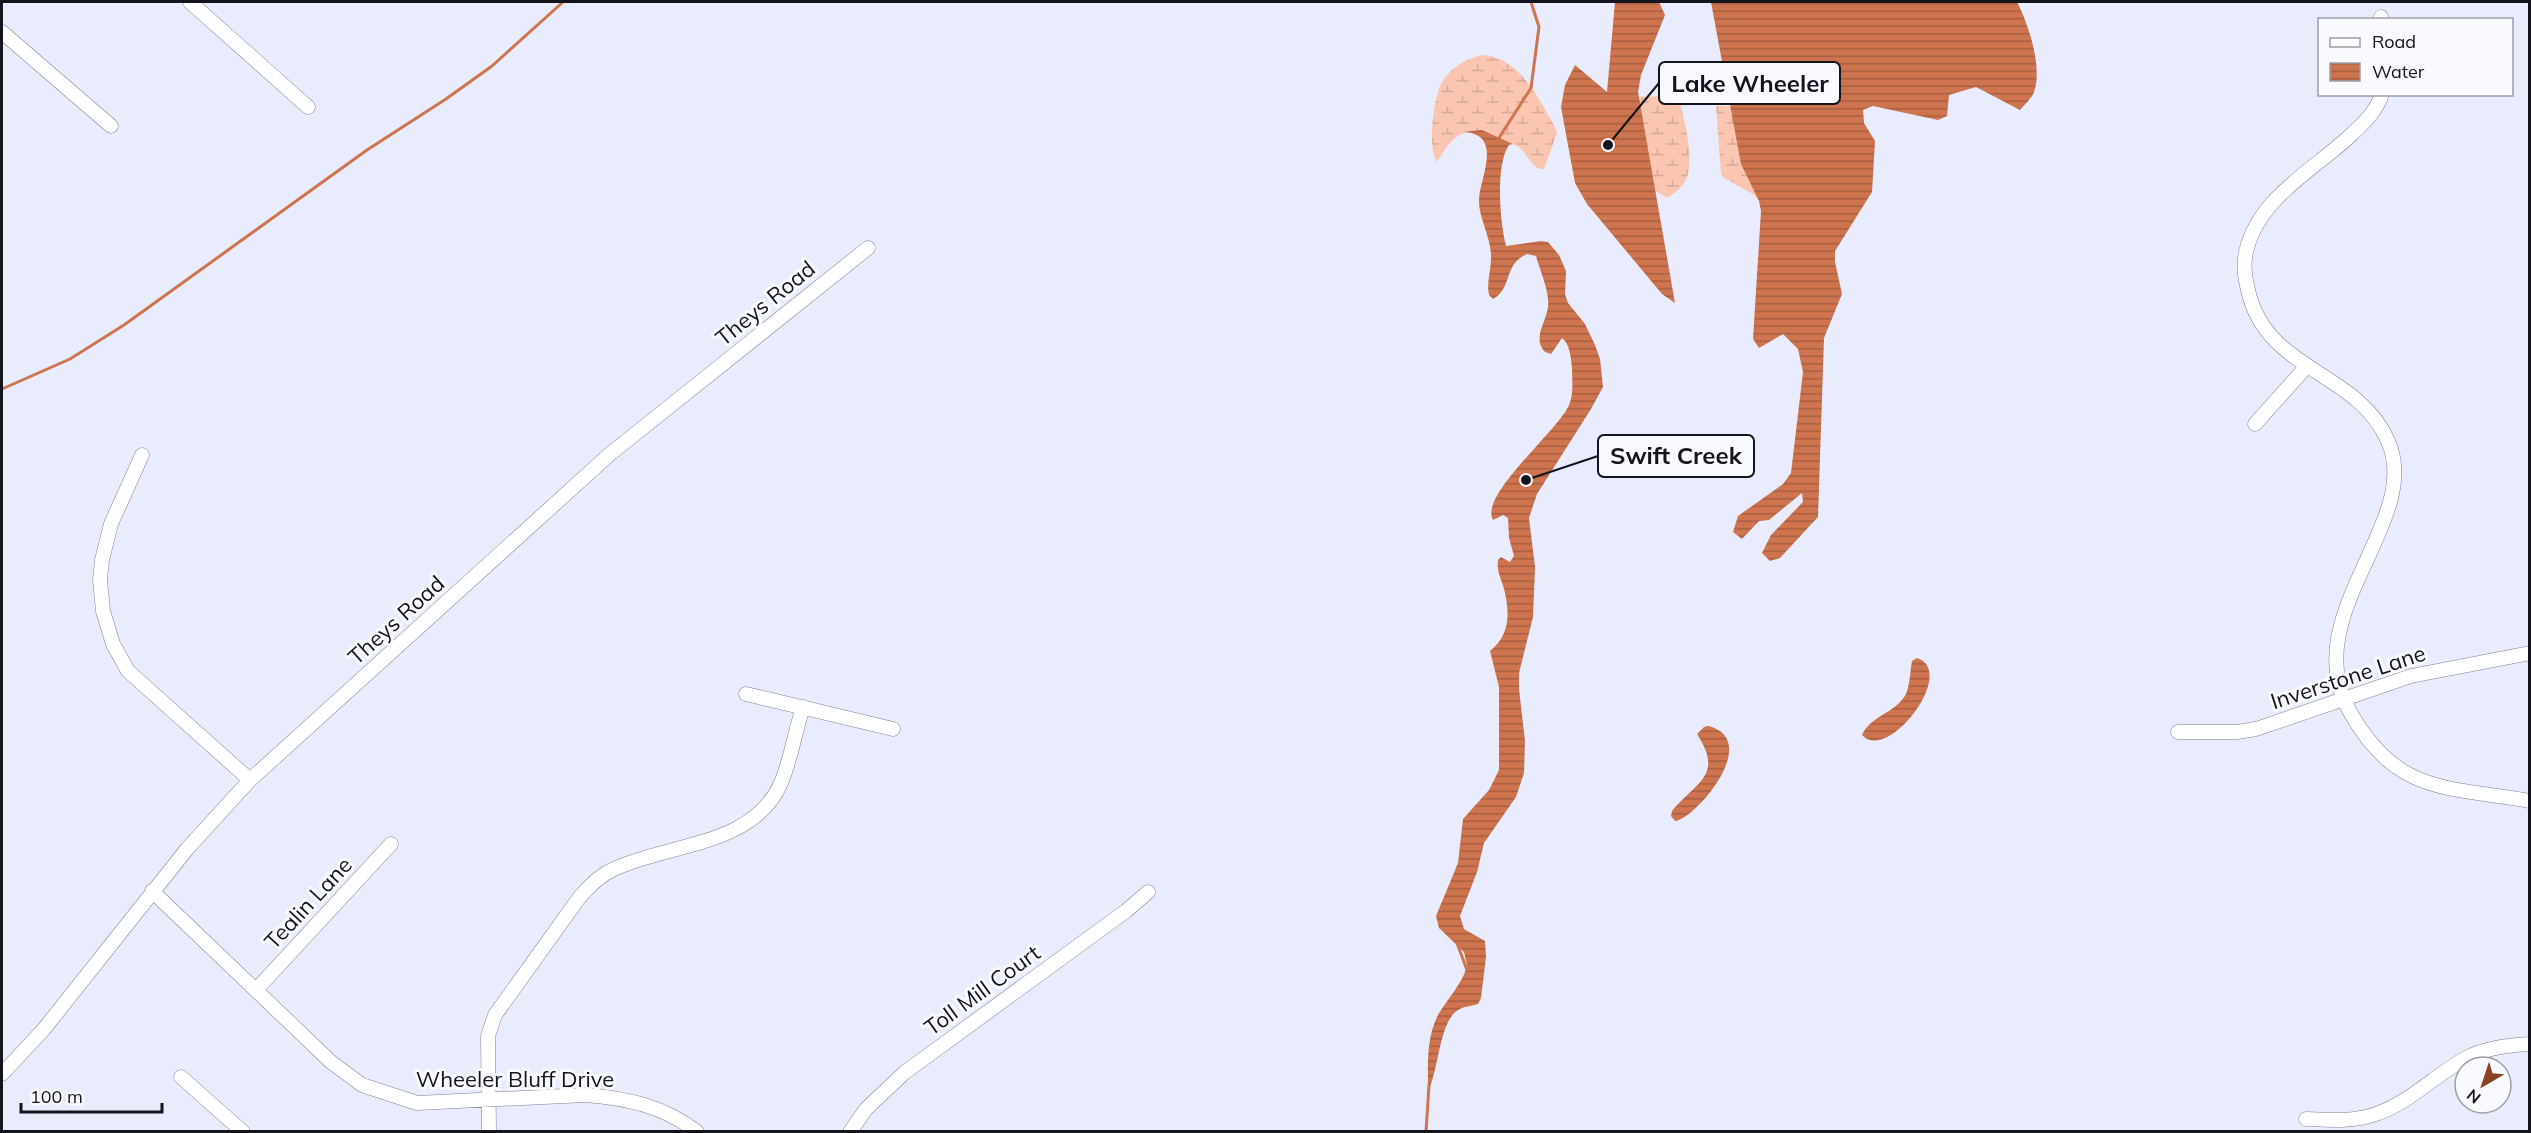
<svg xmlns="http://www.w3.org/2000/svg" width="2531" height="1133" viewBox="0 0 2531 1133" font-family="Mulish,sans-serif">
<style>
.wetland{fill:url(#wetland-marsh)}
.water{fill:url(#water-rules)}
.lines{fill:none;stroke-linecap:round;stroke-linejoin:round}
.stream{stroke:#ce744f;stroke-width:3}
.minor-casing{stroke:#7e8094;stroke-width:15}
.minor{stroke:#fff;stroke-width:14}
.labels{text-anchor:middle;stroke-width:6;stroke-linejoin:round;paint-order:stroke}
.street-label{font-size:22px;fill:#13141c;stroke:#f9fafe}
.leader{fill:none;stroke:#13141c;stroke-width:2}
.callout-dot{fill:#13141c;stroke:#f9fafe;stroke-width:2}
.callout{fill:#f9fafe;stroke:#13141c;stroke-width:2}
.callout-label{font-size:24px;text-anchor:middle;font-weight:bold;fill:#13141c}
</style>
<defs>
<pattern id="wetland-marsh" width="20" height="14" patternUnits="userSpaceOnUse" patternTransform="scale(1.5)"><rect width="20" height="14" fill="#fbc6b1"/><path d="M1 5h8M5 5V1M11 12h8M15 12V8" fill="none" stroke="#d6a998"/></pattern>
<pattern id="water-rules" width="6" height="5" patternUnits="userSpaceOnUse" patternTransform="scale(1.5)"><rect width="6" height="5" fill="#ce744f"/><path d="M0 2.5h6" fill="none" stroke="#a65e41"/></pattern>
</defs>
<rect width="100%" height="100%" fill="#e9ecfd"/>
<path class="wetland" d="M1482,55C1519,57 1537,96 1554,125L1557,133L1544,169C1532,170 1529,156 1521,149C1516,144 1508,142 1501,139C1467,124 1455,131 1437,162C1427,150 1434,97 1441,84C1450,68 1465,59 1482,55Z
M1665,96L1680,100C1684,123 1698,167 1682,186C1678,191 1672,194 1667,198L1642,182L1632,97Z
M1716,106H1728L1759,117L1760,202L1753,194L1724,178L1721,173Z"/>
<path class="water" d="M1615,2H1659L1665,15L1641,75L1638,92L1675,303L1662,294L1587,204L1575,183L1561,107L1565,85L1575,65L1607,92Z
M1711,2H2017C2028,23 2043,67 2034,92C2032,98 2024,105 2020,110L1976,87L1949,95L1947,116L1938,120L1873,106L1863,110L1864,123L1875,141L1872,192L1835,251V262L1842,294L1824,338L1818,517L1780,558L1770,561L1762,553L1771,535L1803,502L1802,493L1769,520L1759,521L1742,539L1733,532L1738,516L1783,484L1791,473L1803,372L1798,349L1783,334L1759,348L1753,339L1761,211L1759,201L1741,164Z
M1482,130L1513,144L1509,145C1495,165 1500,223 1506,246L1541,241L1548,242L1559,255L1566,271L1565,294L1568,303L1585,324L1595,345L1600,359L1603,387L1591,409L1537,494L1529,518L1535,567L1533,617L1519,673V689L1525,741L1524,773L1516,797L1484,843L1477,872L1460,916L1464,929L1485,941L1486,957L1481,998L1478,1004C1472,1006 1465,1006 1460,1009C1439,1018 1439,1071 1428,1091C1428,1067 1426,1040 1437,1017C1446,1000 1463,984 1467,965L1464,952L1439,928L1436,916L1458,863L1463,819L1489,790L1499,770V687L1490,651C1509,636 1510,616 1505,593C1503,582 1496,572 1498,560L1501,557L1510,562L1514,556L1509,538L1508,518L1503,515L1493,520C1479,495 1558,431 1569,405C1574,393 1572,380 1572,368C1571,358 1570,344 1562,338L1551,354L1545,352C1532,338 1546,323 1548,307C1550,292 1540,271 1536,256L1527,254C1503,264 1513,288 1493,299L1489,295C1486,281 1492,268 1491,254C1490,236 1478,215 1479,200C1479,179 1505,134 1463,132Z
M1917,658C1958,671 1888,764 1862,735C1871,715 1895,714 1906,694C1910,684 1910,672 1912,661Z
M1708,726C1763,739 1696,819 1675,821L1671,816L1672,811C1697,781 1724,776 1697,734L1704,727Z"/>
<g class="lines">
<path class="stream" d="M1497,141L1531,88L1539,27L1531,2
M2,389L70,359L124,325L367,150L446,99L492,66L563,2
M1457,943L1467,970
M1426,1132L1429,1085"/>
<g class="minor-casing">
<path id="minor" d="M190,2L308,107
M2381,17L2382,20
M2,32L111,126
M2382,94C2377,110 2365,122 2353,133C2316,169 2258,197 2246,252C2243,266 2245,277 2248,290C2266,372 2357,370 2388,441C2424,522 2295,615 2350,712C2397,795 2446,786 2530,801
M2255,424L2307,366
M142,455L111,524L102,560L100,580L103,611L113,644L128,671L250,780
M746,694L893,729
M2178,732H2237L2256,729L2411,676L2530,653
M152,891L331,1062L362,1085L417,1103L585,1095C626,1098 664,1106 697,1132
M256,990L391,844
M2,1074L44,1029L187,849L250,780L610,454L868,248
M181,1077L243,1132
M2306,1119C2329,1120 2353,1122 2376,1114C2409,1103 2435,1075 2466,1058C2485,1048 2509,1045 2530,1044
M489,1132L488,1036L495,1015L579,898C589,886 600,875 614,869C669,843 753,847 781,783C791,759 795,732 803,707
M850,1132L866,1109L904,1073L1126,911L1148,892"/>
</g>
<use href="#minor" class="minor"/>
</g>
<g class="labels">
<g class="street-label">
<text transform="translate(765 303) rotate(-39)" y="8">Theys Road</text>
<text transform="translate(396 620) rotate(-42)" y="8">Theys Road</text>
<text transform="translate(2348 677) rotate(-18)" y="8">Inverstone Lane</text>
<text transform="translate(308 903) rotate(-47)" y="8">Tealin Lane</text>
<text transform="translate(982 990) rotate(-36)" y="8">Toll Mill Court</text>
<text x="515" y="1087">Wheeler Bluff Drive</text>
</g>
</g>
<path class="leader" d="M1608 145L1659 83M1526 480L1598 456"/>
<g class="callout-dot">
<circle cx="1608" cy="145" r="6"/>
<circle cx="1526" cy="480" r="6"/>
</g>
<g class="callout">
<rect x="1659" y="62" width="181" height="42" rx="6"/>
<rect x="1598" y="435" width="156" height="42" rx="6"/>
</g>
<g class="callout-label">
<text x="1750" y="92">Lake Wheeler</text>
<text x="1676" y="464">Swift Creek</text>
</g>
<rect width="2531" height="1133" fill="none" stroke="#13141c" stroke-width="6"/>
<rect x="2318" y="18" width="195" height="78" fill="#f9fafe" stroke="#9d9ea4" stroke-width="1.5"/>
<rect x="2330" y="38" width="30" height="9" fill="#ffffff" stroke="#9d9ea4" stroke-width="1.5"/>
<text x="2372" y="48" font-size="18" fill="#13141c">Road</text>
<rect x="2330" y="63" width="30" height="18" fill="url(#water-rules)" stroke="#9d9ea4" stroke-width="1.5"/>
<text x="2372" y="78" font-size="18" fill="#13141c">Water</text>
<g transform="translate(2483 1085) rotate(219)"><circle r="28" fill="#f9fafe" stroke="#9d9ea4" stroke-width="1.5"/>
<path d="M0-4.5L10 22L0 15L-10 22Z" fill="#8b4324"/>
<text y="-9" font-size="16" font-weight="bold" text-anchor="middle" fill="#13141c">N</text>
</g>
<path d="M21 1103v9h141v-9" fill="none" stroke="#13141c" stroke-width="3"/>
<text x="30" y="1103" font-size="18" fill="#13141c" stroke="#f9fafe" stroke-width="4.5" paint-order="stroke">100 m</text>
</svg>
